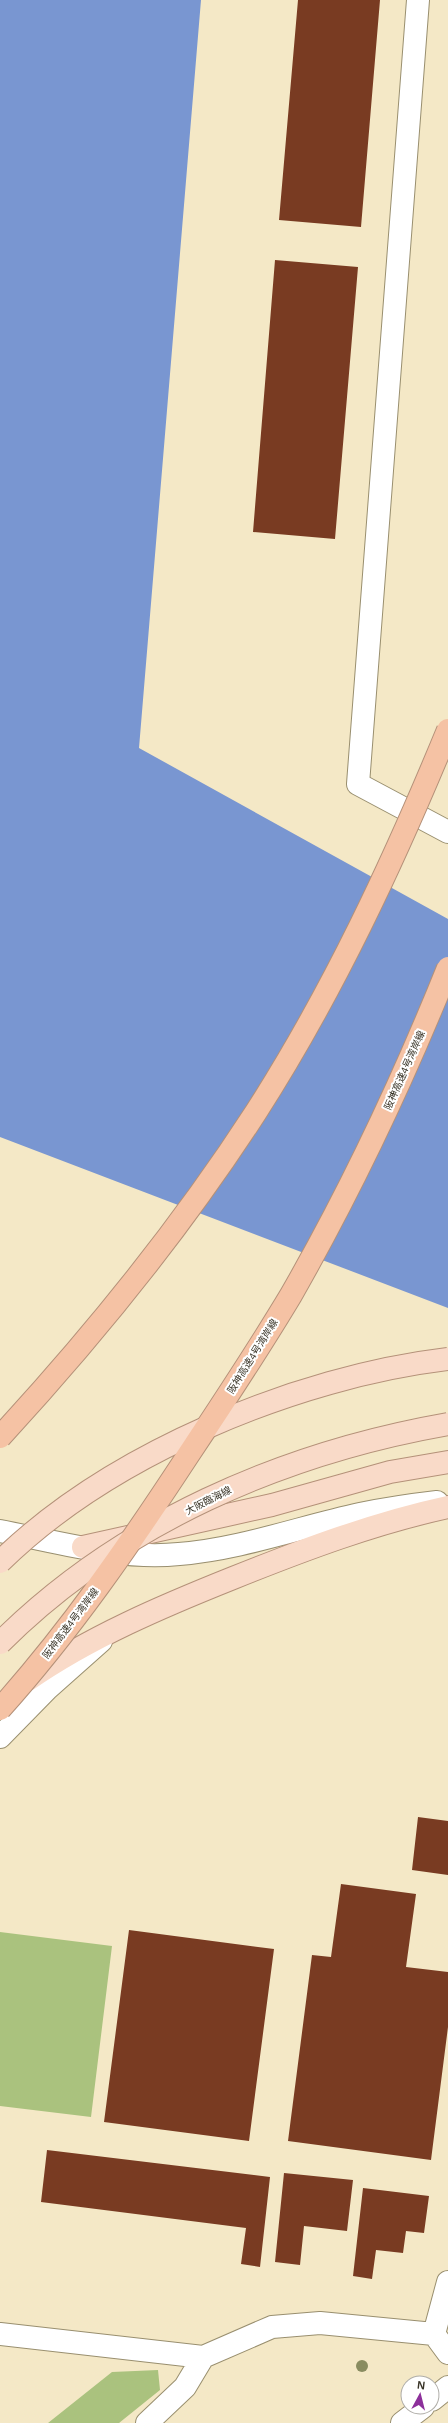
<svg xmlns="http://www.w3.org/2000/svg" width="448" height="2423" viewBox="0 0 448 2423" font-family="Helvetica,'Noto Sans JP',sans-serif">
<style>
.forest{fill:#aac27e}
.water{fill:#7996d1}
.building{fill:#793b22}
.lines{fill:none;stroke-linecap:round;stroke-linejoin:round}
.street-casing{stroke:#998f6f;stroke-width:24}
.secondary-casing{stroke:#998f6f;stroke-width:24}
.primary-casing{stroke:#b49179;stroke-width:24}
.street{stroke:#fff;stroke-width:22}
.secondary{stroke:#fff;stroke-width:22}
.primary{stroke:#f9dac8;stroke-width:22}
.primary-bridge-casing{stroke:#b49179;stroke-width:24;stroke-linecap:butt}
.highway-bridge-casing{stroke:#b49179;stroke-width:24;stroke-linecap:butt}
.primary-bridge{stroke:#f9dac8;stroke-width:22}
.highway-bridge{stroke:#f5c2a4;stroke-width:22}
.tree{fill:#898c60}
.labels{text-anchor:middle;stroke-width:4;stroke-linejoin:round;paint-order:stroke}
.street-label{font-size:10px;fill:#3a3528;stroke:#fff}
</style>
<rect width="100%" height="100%" fill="#f4e8c6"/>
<path class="forest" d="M0,1932L112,1946L91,2117L0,2106Z
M158,2370L160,2390L119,2423H48L112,2372Z"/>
<path class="water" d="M0,0H201L139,748L448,919V1308L0,1137Z"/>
<path class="building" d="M298,0H380L361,227L279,220Z
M275,260L358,267L335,539L253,532Z
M418,1817L448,1821V1875L412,1870Z
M341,1884L416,1894L406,1967L448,1972V2027L431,2160L288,2141L312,1955L331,1957Z
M129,1930L274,1949L249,2141L104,2122Z
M47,2150L270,2177L260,2267L241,2264L246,2228L41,2202Z
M284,2173L353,2180L347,2231L304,2226L300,2265L275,2262Z
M363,2188L429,2196L424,2233L406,2231L403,2253L376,2250L372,2279L353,2276Z"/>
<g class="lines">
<g class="street-casing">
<path id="street" d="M418,0L358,784L448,832
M0,1737L47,1689L101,1641
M0,2334L203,2357
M434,2334L448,2282
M432,2400L448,2387
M147,2423L185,2387L203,2357L272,2327L320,2323L434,2334L448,2353
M402,2423L423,2407"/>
</g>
<g class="secondary-casing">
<path id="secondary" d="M0,1531C58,1542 120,1560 179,1554C241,1549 300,1527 360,1514C385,1509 411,1505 437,1502"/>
</g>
<g class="primary-casing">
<path id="primary" d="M83,1547L272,1505L390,1472L448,1462
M28,1680C90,1637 163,1606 233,1578C303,1550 374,1523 448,1507"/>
</g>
<use href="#street" class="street"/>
<use href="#secondary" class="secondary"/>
<use href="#primary" class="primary"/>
<g class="primary-bridge-casing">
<path id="primary-bridge" d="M0,1562C110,1454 296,1377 448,1359
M0,1643C120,1523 283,1453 448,1424"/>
</g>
<g class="highway-bridge-casing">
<path id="highway-bridge" d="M0,1437C94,1335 181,1228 256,1112C333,992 394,861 448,730
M0,1709C70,1631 130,1544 187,1457C223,1403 258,1350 291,1295C351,1190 403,1080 448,968"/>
</g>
<use href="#primary-bridge" class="primary-bridge"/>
<use href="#highway-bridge" class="highway-bridge"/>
</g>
<circle class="tree" cx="362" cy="2366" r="6"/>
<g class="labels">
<g class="street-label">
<text transform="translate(404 1070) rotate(-66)" y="4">阪神高速4号湾岸線</text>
<text transform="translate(252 1356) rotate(-58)" y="4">阪神高速4号湾岸線</text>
<text transform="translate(208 1500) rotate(-27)" y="4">大阪臨海線</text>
<text transform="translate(70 1623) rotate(-53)" y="4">阪神高速4号湾岸線</text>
</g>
</g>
<g transform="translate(420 2395) rotate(7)"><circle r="19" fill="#ffffff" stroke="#b0aea9"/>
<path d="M0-3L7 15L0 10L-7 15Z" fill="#8d309b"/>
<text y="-6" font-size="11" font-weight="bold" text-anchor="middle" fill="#3a3528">N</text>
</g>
</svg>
